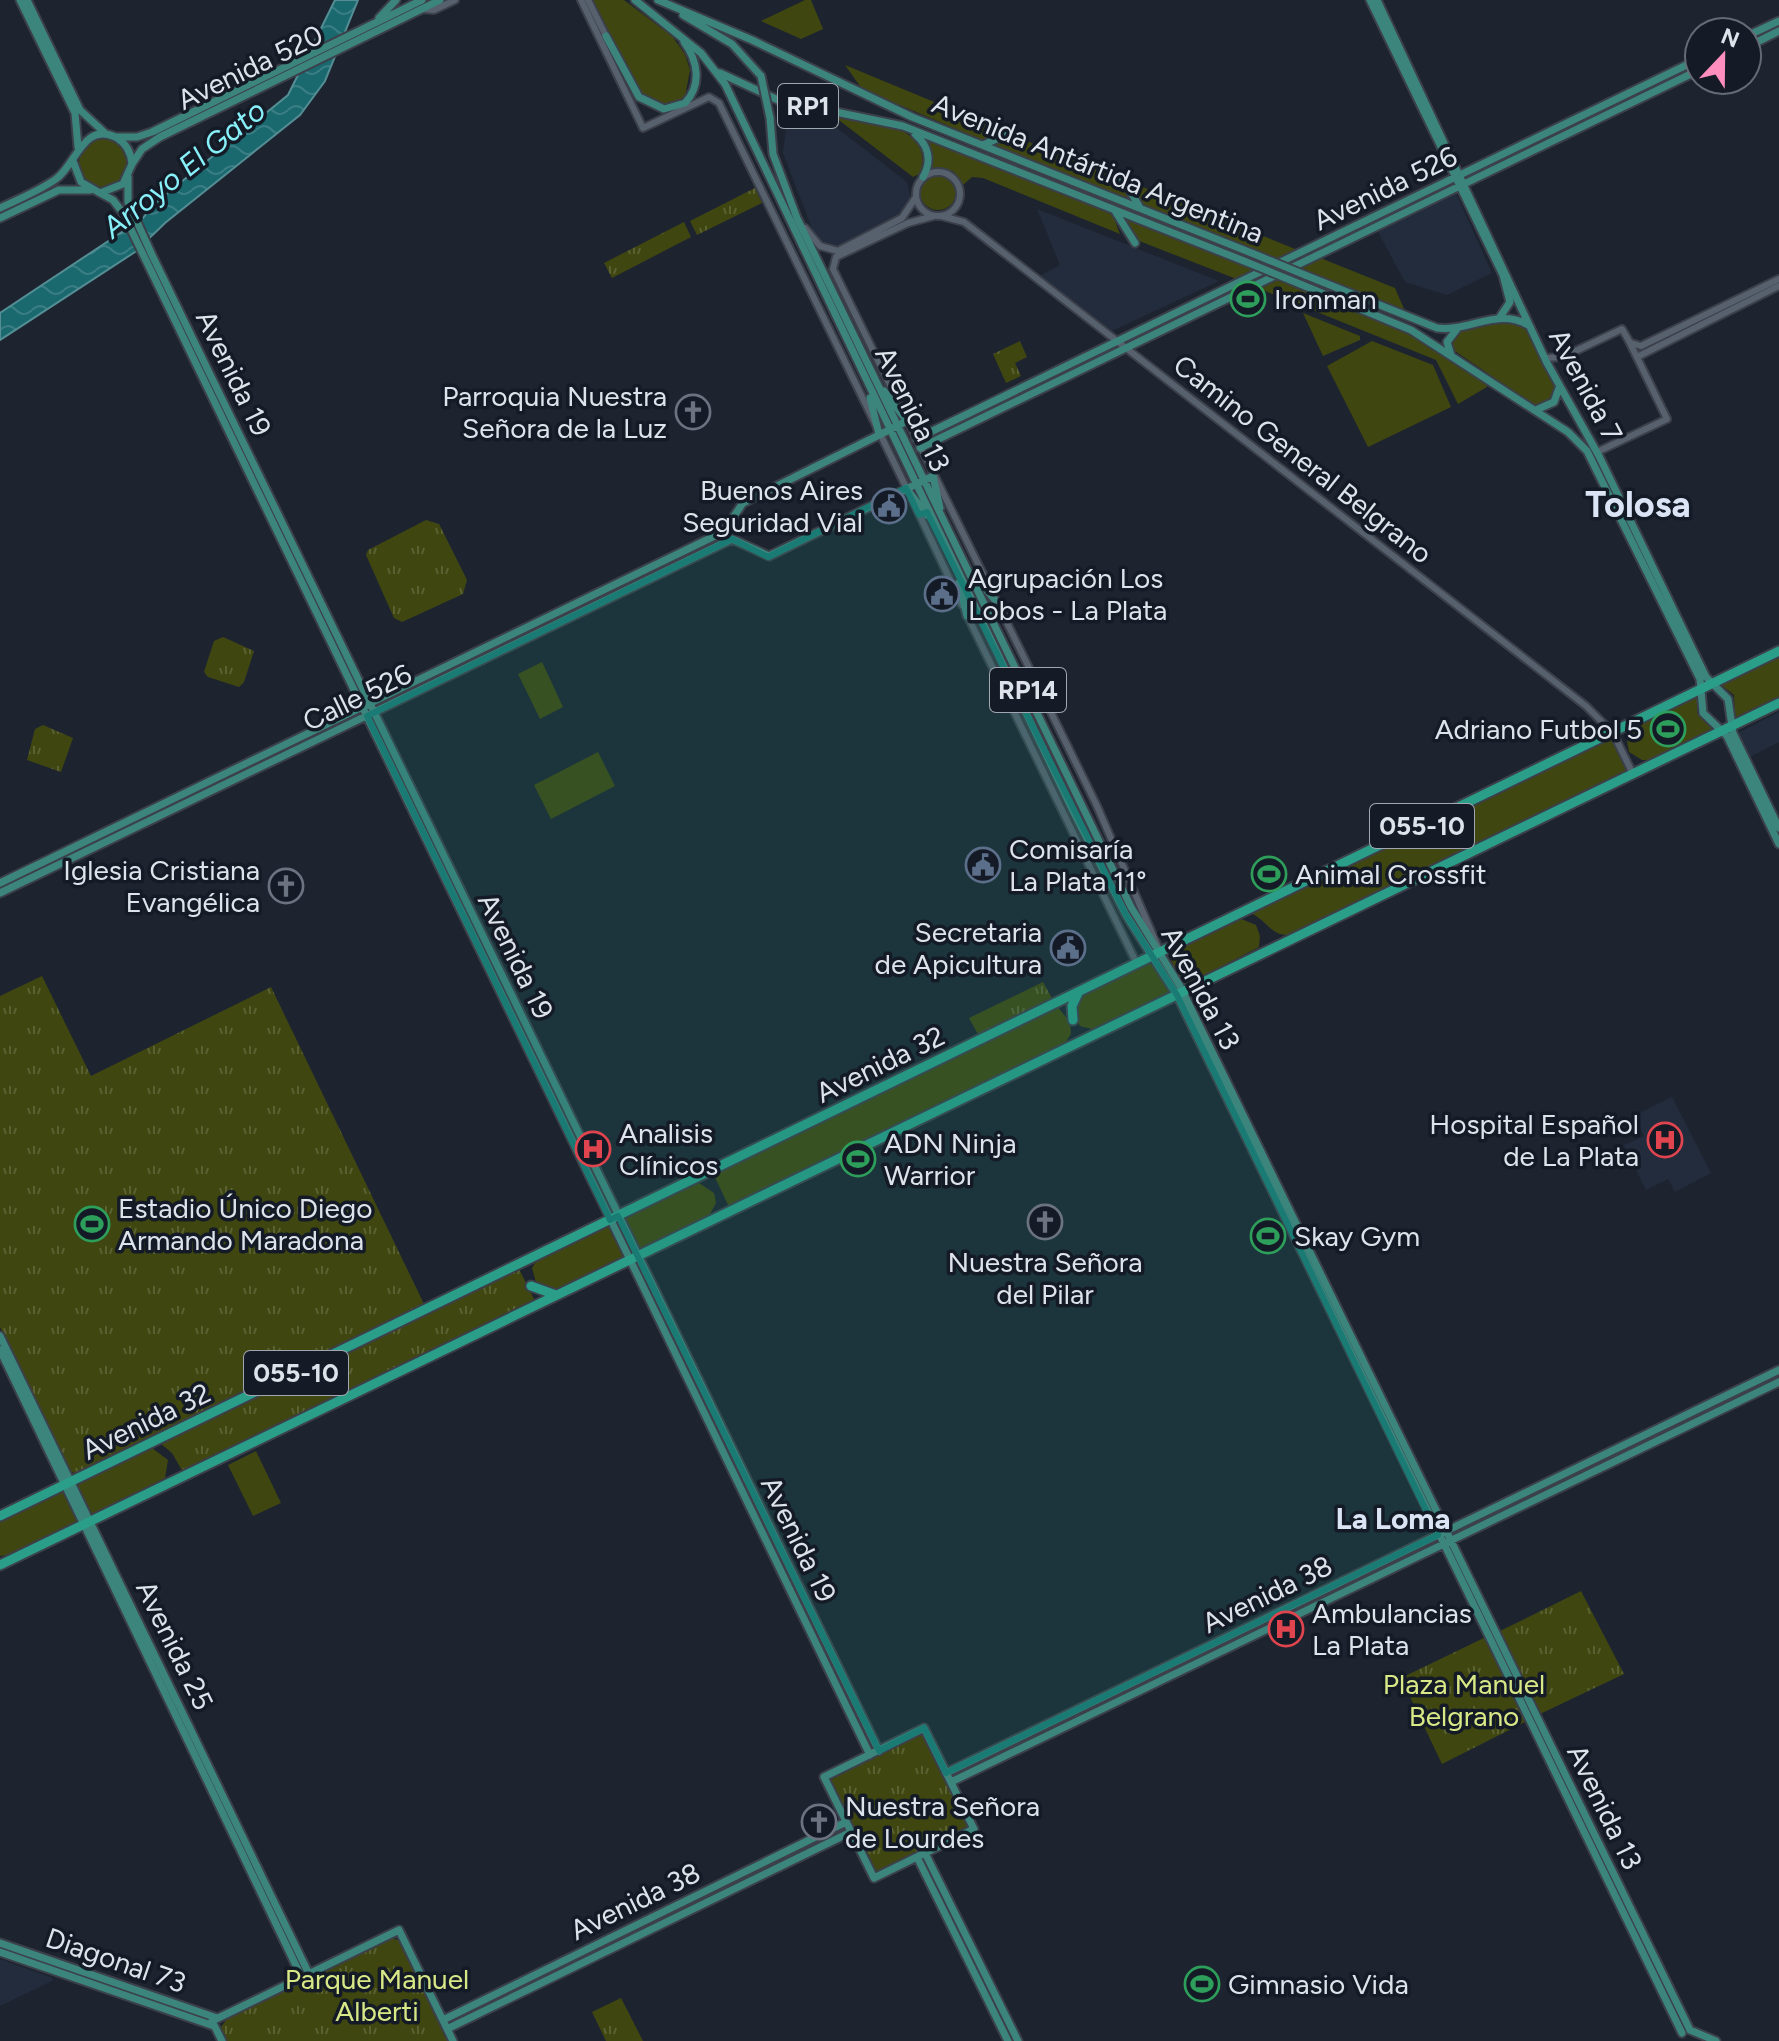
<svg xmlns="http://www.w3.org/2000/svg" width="1779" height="2041" viewBox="0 0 1779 2041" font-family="Figtree,sans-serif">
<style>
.built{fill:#222c3d}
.grass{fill:#3f4610}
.park{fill:url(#park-tufts)}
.water{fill:url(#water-waves);stroke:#548e94;stroke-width:2}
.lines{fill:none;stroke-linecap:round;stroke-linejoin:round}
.minor-casing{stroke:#3b404a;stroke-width:10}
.major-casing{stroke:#3b404a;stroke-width:11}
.highway-casing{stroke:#3b404a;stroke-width:13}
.minor{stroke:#57606d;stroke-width:6}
.major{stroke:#3c857d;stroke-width:7}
.highway{stroke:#2a9e88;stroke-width:9}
.major-bridge-casing{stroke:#3b404a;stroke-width:11;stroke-linecap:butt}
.major-bridge{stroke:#3c857d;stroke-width:7}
.marked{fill:#197b74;fill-opacity:0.2;stroke:#197b74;stroke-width:6;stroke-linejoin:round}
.labels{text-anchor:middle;stroke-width:7;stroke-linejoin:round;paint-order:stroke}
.shield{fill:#141b26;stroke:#a1a7b0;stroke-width:2}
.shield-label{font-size:26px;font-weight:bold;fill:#dee3eb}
.street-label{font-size:28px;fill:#dee3eb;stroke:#141b26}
.poi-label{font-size:28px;fill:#dee3eb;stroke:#141b26;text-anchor:start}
.park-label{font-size:28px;fill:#d9e887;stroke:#141b26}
.water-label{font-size:30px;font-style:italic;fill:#88f0f9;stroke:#141b26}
.neighbourhood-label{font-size:30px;font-weight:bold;fill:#dae4f4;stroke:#141b26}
.district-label{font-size:36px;font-weight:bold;fill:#dae4f4;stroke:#141b26}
</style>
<defs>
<pattern id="park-tufts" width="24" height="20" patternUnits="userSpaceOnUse" patternTransform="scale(2)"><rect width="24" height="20" fill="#3f4610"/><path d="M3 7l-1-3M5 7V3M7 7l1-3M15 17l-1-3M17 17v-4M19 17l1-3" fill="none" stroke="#5a6133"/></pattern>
<pattern id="water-waves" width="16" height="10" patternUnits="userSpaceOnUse" patternTransform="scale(2)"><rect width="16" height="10" fill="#19696f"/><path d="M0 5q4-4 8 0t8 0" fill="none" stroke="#3a7e84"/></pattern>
</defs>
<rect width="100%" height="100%" fill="#1d242f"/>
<path class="built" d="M788,109L820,115L907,182L911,199L901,215L836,247L816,239L783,153Z
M1455,191L1492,273L1447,295L1405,282L1377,230Z
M1037,209L1219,281L1112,331L1039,276L1060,265Z
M1779,712V742L1750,757L1738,733Z
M1672,1097L1711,1173L1675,1192L1668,1179L1646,1190L1624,1145L1644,1136L1634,1116Z
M0,1959L53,1978L52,1981L0,2006Z"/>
<path class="grass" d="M592,0H624L672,36L685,54L690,70L685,97L664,106L642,97Z
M805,0H811L823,29L801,39L761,21Z
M845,65L997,128L998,135L982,140L862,89Z
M831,114C864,120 935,123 921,173L913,177Z
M922,136L1112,213L1120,234L983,178L972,177L963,185L953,171L930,168L932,153Z
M1014,136L1120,179L1130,201L993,145Z
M79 163a24 24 0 1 1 48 0a24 24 0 1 1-48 0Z
M920 192a18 18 0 1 1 36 0a18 18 0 1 1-36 0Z
M1128,181L1300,251L1279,261L1141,204Z
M1120,215L1259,271L1239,280L1129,237Z
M1318,257L1395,288L1405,311L1295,268Z
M1274,277L1403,329L1486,381L1487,387L1458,404L1436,360L1255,287Z
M1303,313L1360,336V340L1323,356Z
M1503,320L1526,327L1556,388L1553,399L1537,407L1452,349L1451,339L1458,332Z
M1372,341L1433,365L1451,407L1368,447L1327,366Z
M1779,658V697L1735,718L1734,695L1720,684Z
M542,662L563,707L540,719L518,674Z
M1697,694V713L1713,729L1650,760H1642L1629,752L1626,735L1633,726Z
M1611,736L1628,770L1287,935C1269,934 1266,919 1250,913Z
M598,752L615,786L551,819L534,785Z
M1239,918L1256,925L1260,936L1259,947L1184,986L1168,954Z
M1149,961L1171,992L1096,1030L1080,1026L1073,1015L1079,996Z
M1056,1005L1070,1022L1071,1034L1065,1043L729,1207L713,1173Z
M699,1183L714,1193L716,1203L709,1216L639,1250L623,1217Z
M609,1224L626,1257L553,1292L537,1286L532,1268L538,1258Z
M152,1448L168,1460L165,1478L93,1516L76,1482Z
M256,1451L281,1503L253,1516L228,1465Z
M63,1489L79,1522L11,1555L0,1556V1518Z"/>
<path class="park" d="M755,188L762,203L697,235L690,221Z
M684,222L691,237L612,278L604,263Z
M1020,341L1027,357L1015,363L1021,376L1006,383L993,354Z
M426,520L439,524L467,580L463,594L402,622L394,618L366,555L368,550Z
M223,637L254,651L244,682L239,687L208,677L204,672L214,641Z
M43,725L73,738L61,772L27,760L35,729Z
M42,976L91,1076L271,987L424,1304L75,1473L71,1472L0,1327V996Z
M1043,982L1053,1000L979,1036L969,1018Z
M518,1267L535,1301L183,1472L172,1453L160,1443Z
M1581,1591L1624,1674L1540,1714L1500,1631Z
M1486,1637L1527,1721L1442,1764L1401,1678Z
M920,1734L925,1736L968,1824L966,1829L878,1872L874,1871L830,1780Z
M392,1938L401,1941L450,2041H225L221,2027L229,2016Z
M621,1998L643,2041H606L592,2012Z"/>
<path class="water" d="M335,0H358L325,81L300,115L165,223L135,252L0,340V313L143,218L153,205L288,95Z"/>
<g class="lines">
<g class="minor-casing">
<path id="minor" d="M581,0L643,128L709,97L719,103L907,489
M588,0L606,36
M421,9L434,10L455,0
M916 194a22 22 0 1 1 44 0a22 22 0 1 1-44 0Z
M934,216L908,223L836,257L833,269L1097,806L1158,947
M941,216L964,222L1586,706L1613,733L1633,774
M805,228L820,246L838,251L902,218L916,197
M1631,343L1641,346L1779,279
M1637,357L1779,286
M1545,358L1563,357L1622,329L1629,341L1667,419L1597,452
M912,499L962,605
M967,615L1137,964"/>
</g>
<g class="major-casing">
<path id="major" d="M20,0L75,113L78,147
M27,0L80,110L106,134
M635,0L701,53L725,84L1073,811L1126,915L1177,995L1682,2033
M658,0L752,40L912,117L1254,254
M1370,0L1503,275L1510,302L1500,317
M1377,0L1547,363L1599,456L1706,677L1728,699L1733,733L1779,828
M683,15L732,44L761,76
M379,18L396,0
M606,36L639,97L664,109L685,103C702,85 698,61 684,42
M1747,36L1779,21
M1747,47L1779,31
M720,73L778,100L903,126L1244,261
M770,118L773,154L797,218L1131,907L1180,986L1690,2030
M915,134C929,146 932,161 923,177
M116,137H137L152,132L422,0
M983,145L1012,132
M132,164L142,149L160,137L440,0
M1121,176L1139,206
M128,177V202L152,255L879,1751
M100,193L113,200L123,213L870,1755
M0,208C19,199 39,191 56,179C76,165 84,120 117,138C127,144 131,153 132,164L123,184L100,193L81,182L73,161
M1115,211L1135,243
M0,218L59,190H90
M1305,275L1437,328C1469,332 1498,307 1528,325
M1300,284L1411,330L1568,432L1587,451L1700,679L1703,713L1727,736L1779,844
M1451,355L1447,342L1457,329
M870,398L879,434
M1536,410L1554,402L1559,388
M916,439L1699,59
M920,448L1699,70
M906,488L927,515
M973,574L995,600
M959,583L967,616
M0,883L723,532L743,503L907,421L884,391
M0,893L732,539L769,556L933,476L940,508
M0,1336L309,1974
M0,1350L302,1978
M924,1728L974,1829L874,1878L824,1777Z
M946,1773L1779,1370
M951,1782L1779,1382
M925,1853L1018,2041
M917,1857L1008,2041
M0,1943L217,2018
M0,1952L214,2026
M443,2020L846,1822
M447,2029L851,1832
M1690,2030L1716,2041
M222,2041L212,2021L399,1930L453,2041"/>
</g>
<g class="highway-casing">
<path id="highway" d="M1073,1020L1072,1006L1078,993
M531,1286L556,1295
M0,1516L1779,651
M0,1565L1779,703"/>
</g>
<use href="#minor" class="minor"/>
<use href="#major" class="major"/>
<use href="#highway" class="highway"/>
<g class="major-bridge-casing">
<path id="major-bridge" d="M761,76L770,118
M1254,254L1305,275
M1244,261L1300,284"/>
</g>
<use href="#major-bridge" class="major-bridge"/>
</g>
<path class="marked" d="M906,488L919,515L927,512L1126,915L1177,995L1438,1535L946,1773L924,1728L879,1751L618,1216L610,1220L367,716L732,539L768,557Z"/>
<defs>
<g id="stadium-ring" transform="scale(1.8)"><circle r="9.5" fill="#141b26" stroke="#2e9e5b" stroke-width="1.5"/><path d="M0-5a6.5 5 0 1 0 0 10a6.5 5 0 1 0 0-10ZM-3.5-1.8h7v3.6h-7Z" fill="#2e9e5b"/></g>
<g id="church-ring" transform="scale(1.8)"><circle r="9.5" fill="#141b26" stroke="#6b7280" stroke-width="1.5"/><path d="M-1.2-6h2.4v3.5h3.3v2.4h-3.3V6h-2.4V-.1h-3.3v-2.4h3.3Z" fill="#6b7280"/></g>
<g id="civic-ring" transform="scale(1.8)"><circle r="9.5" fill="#141b26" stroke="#5c6f8a" stroke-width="1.5"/><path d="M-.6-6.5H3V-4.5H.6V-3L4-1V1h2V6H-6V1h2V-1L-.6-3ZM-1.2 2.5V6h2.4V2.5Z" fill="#5c6f8a"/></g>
<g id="hospital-ring" transform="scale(1.8)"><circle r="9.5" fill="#141b26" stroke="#e0444e" stroke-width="1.5"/><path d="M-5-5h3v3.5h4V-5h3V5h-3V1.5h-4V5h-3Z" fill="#e0444e"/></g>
</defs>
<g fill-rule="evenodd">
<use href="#stadium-ring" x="1248" y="299"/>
<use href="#church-ring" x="693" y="412"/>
<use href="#civic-ring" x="889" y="506"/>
<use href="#civic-ring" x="942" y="594"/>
<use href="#stadium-ring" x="1668" y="729"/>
<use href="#civic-ring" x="983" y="865"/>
<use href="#stadium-ring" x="1269" y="874"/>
<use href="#church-ring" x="286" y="886"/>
<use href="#civic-ring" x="1068" y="948"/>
<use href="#hospital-ring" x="1665" y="1140"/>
<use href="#hospital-ring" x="593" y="1149"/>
<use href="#stadium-ring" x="858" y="1159"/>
<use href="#church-ring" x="1045" y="1222"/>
<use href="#stadium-ring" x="92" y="1224"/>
<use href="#stadium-ring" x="1268" y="1236"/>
<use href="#hospital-ring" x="1286" y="1629"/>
<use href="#church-ring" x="819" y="1822"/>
<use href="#stadium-ring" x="1202" y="1984"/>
</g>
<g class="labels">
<g class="shield">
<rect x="778" y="84" width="60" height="44" rx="6"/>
<rect x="990" y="668" width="76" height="44" rx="6"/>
<rect x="1370" y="804" width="104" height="44" rx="6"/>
<rect x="244" y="1351" width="104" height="44" rx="6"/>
</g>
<g class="shield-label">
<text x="808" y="115">RP1</text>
<text x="1028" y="699">RP14</text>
<text x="1422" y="835">055-10</text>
<text x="296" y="1382">055-10</text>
</g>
<g class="street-label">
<text transform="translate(250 67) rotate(-26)" y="10">Avenida 520</text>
<text transform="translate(1098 168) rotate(22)" y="10">Avenida Antártida Argentina</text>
<text transform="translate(1385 188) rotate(-26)" y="10">Avenida 526</text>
<text transform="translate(234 373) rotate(64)" y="10">Avenida 19</text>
<text transform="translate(1586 385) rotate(62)" y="10">Avenida 7</text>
<text transform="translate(913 409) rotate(64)" y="10">Avenida 13</text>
<text transform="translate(1303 459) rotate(38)" y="10">Camino General Belgrano</text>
<text transform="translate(357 697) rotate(-26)" y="10">Calle 526</text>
<text transform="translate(516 956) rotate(64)" y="10">Avenida 19</text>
<text transform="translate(1201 988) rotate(62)" y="10">Avenida 13</text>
<text transform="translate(880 1064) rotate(-26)" y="10">Avenida 32</text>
<text transform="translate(146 1421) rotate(-26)" y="10">Avenida 32</text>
<text transform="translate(799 1539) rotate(64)" y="10">Avenida 19</text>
<text transform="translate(1267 1594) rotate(-26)" y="10">Avenida 38</text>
<text transform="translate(175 1645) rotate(64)" y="10">Avenida 25</text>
<text transform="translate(1605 1807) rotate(64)" y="10">Avenida 13</text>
<text transform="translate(635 1901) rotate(-26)" y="10">Avenida 38</text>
<text transform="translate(116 1960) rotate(19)" y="10">Diagonal 73</text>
</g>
<g class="poi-label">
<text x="1274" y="309">Ironman</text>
<text x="667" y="406" text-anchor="end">Parroquia Nuestra<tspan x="667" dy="32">Señora de la Luz</tspan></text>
<text x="863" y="500" text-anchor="end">Buenos Aires<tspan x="863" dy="32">Seguridad Vial</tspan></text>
<text x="968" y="588">Agrupación Los<tspan x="968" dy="32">Lobos - La Plata</tspan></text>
<text x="1642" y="739" text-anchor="end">Adriano Futbol 5</text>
<text x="1009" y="859">Comisaría<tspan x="1009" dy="32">La Plata 11°</tspan></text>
<text x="260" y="880" text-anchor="end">Iglesia Cristiana<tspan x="260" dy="32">Evangélica</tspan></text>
<text x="1295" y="884">Animal Crossfit</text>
<text x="1042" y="942" text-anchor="end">Secretaria<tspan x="1042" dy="32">de Apicultura</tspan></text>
<text x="1639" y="1134" text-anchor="end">Hospital Español<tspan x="1639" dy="32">de La Plata</tspan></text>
<text x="619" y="1143">Analisis<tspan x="619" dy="32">Clínicos</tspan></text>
<text x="884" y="1153">ADN Ninja<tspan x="884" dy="32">Warrior</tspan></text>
<text x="118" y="1218">Estadio Único Diego<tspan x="118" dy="32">Armando Maradona</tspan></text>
<text x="1294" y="1246">Skay Gym</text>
<text x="1045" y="1272" text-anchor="middle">Nuestra Señora<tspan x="1045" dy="32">del Pilar</tspan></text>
<text x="1312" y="1623">Ambulancias<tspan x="1312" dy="32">La Plata</tspan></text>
<text x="845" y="1816">Nuestra Señora<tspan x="845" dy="32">de Lourdes</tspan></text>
<text x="1228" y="1994">Gimnasio Vida</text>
</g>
<g class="park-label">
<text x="1464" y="1694">Plaza Manuel<tspan x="1464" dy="32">Belgrano</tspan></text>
<text x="377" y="1989">Parque Manuel<tspan x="377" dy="32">Alberti</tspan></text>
</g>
<g class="water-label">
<text transform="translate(184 169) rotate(-39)" y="10">Arroyo El Gato</text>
</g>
<g class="neighbourhood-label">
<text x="1393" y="1529">La Loma</text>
</g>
<g class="district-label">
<text x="1638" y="517">Tolosa</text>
</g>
</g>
<g transform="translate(1723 56) rotate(22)"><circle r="38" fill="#141b26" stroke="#656b75" stroke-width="2"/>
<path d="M0-6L14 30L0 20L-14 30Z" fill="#fe8ebe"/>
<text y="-12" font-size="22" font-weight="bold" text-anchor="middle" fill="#dee3eb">N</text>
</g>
</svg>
